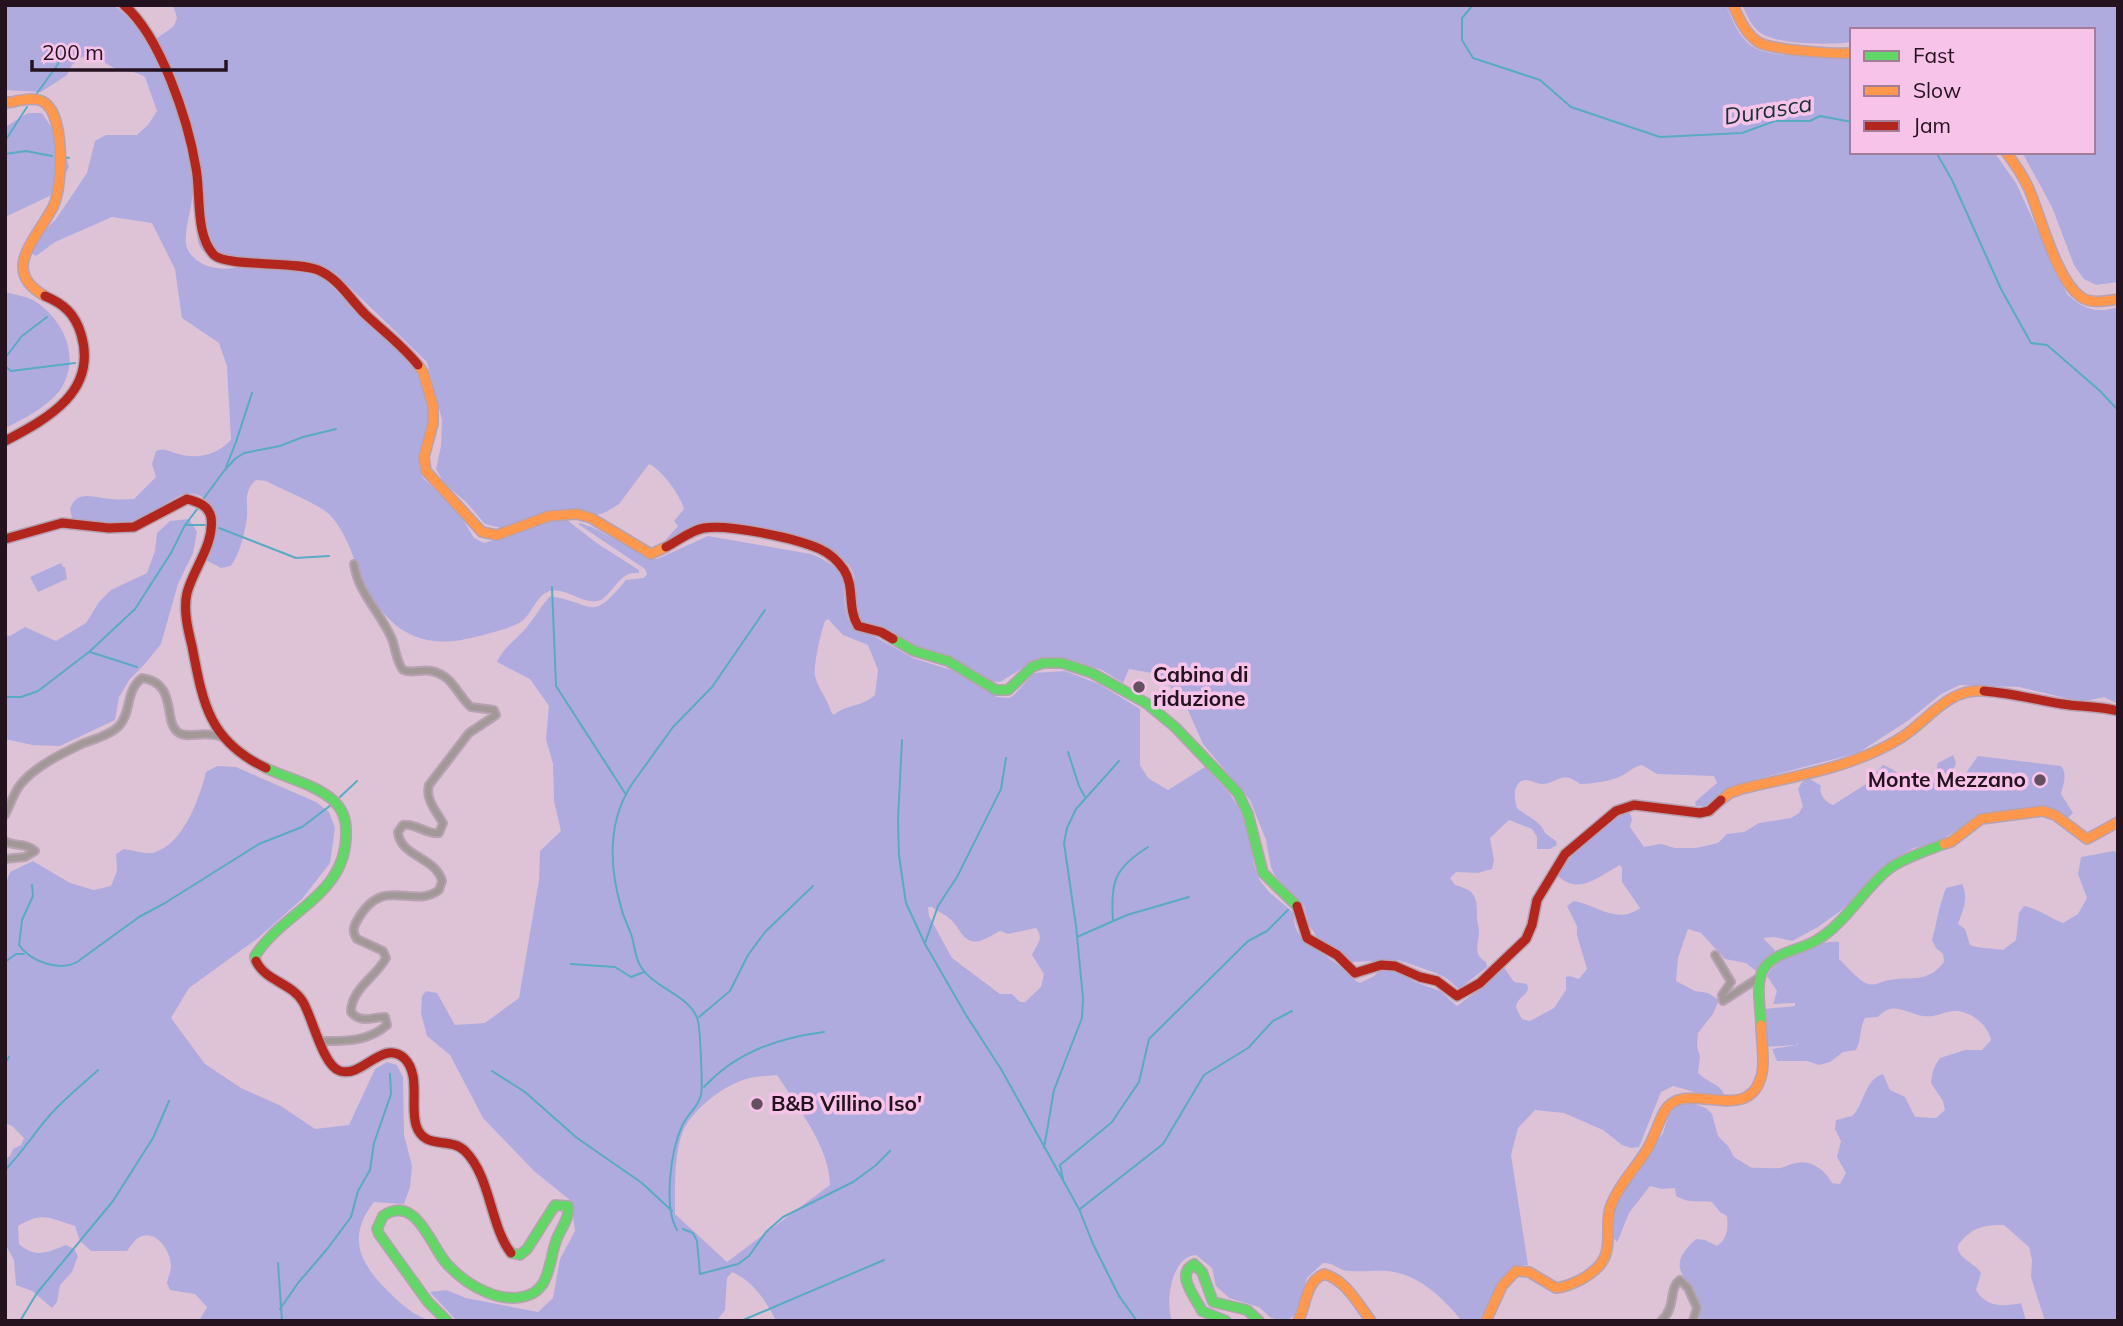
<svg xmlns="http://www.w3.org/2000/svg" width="2123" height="1326" viewBox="0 0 2123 1326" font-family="Mulish,sans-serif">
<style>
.green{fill:#b0abdf;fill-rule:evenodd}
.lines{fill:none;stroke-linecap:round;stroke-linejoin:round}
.stream{stroke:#59aac3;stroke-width:2}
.street-casing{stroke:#b6a2b1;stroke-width:10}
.fast-casing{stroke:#b6a2b1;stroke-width:12}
.slow-casing{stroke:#b6a2b1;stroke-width:12}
.jam-casing{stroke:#b6a2b1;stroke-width:12}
.street{stroke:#a39898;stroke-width:6}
.fast{stroke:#63d668;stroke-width:9}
.slow{stroke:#ff974d;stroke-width:9}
.jam{stroke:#b3261e;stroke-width:9}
.poi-dot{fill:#65505f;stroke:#f7c3e9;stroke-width:2.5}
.labels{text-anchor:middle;stroke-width:7;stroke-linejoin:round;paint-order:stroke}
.poi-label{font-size:21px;font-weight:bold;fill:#24121f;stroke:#f7c3e9;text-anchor:start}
.water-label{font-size:23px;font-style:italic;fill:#173137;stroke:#f7c3e9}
</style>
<rect width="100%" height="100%" fill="#dec3d7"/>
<path class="green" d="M5,5H112C156,29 192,137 193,185C194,203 184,228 186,244C187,251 192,257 198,261C215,273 236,267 255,267C277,267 302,270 323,278L405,357L416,372L425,391L430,423L422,445L419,466L422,477L459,513L474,538L484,543L554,520H567L598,544L639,570V573C620,571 615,591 601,600C581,606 569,587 550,591C536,595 533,613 522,621C511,629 479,636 466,639C412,651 379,620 360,573C351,552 346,533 331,516C321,505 281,489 266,481L256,480C243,492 248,502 247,517C245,533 240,553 231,566L221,568L206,560C210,550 215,540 216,530C218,507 201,485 177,497C163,504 151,516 136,522C122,527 86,523 72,518L70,509C77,489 94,498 110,499C118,500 126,499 134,499L156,477L152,464L156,451C164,448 165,450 172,452C195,460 214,457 231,440L227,366L219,343L182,318L175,269L152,223L112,217L55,242L36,256L31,253L40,235L56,219L87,173L95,141L106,135H137L148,125L157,111L145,77C136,71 127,72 117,69C108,66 100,58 91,54L80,58L72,65L67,75L41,92L5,90Z
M173,5H1726C1732,19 1739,38 1753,47C1773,59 1828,56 1852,56V152H1994L2016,183L2067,294C2083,309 2097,314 2118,307V704L2104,697L2082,702L2019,687L1960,685L1941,694L1909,720L1858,753L1731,786L1705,806H1696L1695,802L1717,783L1714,776L1657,774L1642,765C1633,767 1629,772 1621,776C1613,781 1590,784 1580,784C1562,770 1558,783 1543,784C1537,784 1531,780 1526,780C1512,781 1514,799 1517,808C1526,816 1541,821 1545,833L1556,841L1557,845L1550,849H1537V837L1532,829L1509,820L1490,838L1494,860L1492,869L1478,873L1456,872L1450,878L1455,885C1476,891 1477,896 1477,917C1477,922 1479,928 1479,933C1478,947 1473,954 1486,962L1487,967L1459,989L1446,978L1436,973L1398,960L1352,962L1339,950L1320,942L1309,925L1304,906L1275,876L1271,867L1266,840L1250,800L1203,744L1187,708L1177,693L1157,674L1129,669L1123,683L1102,670L1069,659L1062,663L1043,659L1033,662L1000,682L990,681L953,658L917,647L882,626L862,622L858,615L854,575L849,565L825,546L712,522C692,524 680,538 661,545L678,526L674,521L684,509C680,495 662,470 649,464L619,504L606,512L591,517L569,510L547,512L501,528L485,524L466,502L444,483L436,469L441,446L442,420L427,362L335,273C309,260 280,258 251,258C238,258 222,262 209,255C185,244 204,203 203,181C202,171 199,160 197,149C189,106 178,78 156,39L174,26L177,18Z
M1742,5H2118V282L2096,285L2084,279L2074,265L2052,207L2022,152H2093V30H1852V42C1830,45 1771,46 1756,29C1750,23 1746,13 1742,5Z
M28,113H42L63,145L69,167L54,194L5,217V127Z
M5,292C15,295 28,296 36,302C64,321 80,356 62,387C52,404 23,420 5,428Z
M189,519L197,532L193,553L178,584L161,644L144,665L130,679L119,697L115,720L60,746L32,745L5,739V635L10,636L25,627L56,641L86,623L99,602L111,590L147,573L155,551L157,533L170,521Z
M580,523L594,528L650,559H657L708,536L811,554C859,573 836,590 850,623L913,658L951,670L997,697L1009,698L1014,695L1034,673L1065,671L1099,684L1140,709V765L1148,778L1168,790L1205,767L1230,794L1239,808L1250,837L1254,865L1259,879L1268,891L1294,913C1292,941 1315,947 1334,962C1343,968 1350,978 1360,983L1374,976L1379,971L1395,970L1415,982L1440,991L1457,1006L1489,982L1503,966L1514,982L1527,984C1532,995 1516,996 1516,1008L1522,1019L1530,1021L1554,1008L1566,990V977L1570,976L1579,979L1587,969L1577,935V926L1567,906L1574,901C1597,905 1617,925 1640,908L1622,882V868L1620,865C1599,876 1580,896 1558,876C1562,862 1605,819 1619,813C1622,812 1626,811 1629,811L1632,819L1630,827L1644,847L1661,844L1675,848H1696L1718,843L1727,834L1744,832L1759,823L1791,818L1799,813L1803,806L1798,789L1802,782L1809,778L1821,786C1818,793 1826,803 1833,805L1866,784L1883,765C1906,773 1901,789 1933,785L1938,763L1953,755L1956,763L1951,775L1955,783L1958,784L1978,756L2061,766C2068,774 2063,785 2061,794L2073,813L2067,819L2052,809L2041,806L1982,814L1938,842L1914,848L1884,865L1850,904L1818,927L1792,941L1775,937L1763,938L1775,950L1774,954L1756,971L1746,963L1725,959L1701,933L1688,929L1678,958L1676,981L1695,991L1708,993L1719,1000L1713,1014L1698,1033L1697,1046L1700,1057L1698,1073C1707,1082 1720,1084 1724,1094L1716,1098L1673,1086L1661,1092L1639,1147L1631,1148L1622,1145L1603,1130L1564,1113L1535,1110L1518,1128L1511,1155L1528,1265C1496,1264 1496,1304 1478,1321H1462C1443,1298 1419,1274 1387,1271C1373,1270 1357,1273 1343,1270C1335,1267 1334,1263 1323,1263L1307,1278L1295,1315L1286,1321L1271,1318L1259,1307L1229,1298L1216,1286L1212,1268L1196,1255C1171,1256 1165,1303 1172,1321H776C766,1301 753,1281 732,1272L727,1278L725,1310L718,1319L457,1321L430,1292L446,1290L466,1298L538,1312L553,1298L560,1259L575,1231L571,1201L534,1171L483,1118L450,1055L427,1036L421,1013L422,996L426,991L437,993L455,1025L485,1023L519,998L539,880L540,851L561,831L554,801L553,764L546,739L549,706L530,679L497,662C504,646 520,637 530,623C537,614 542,605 550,596C597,604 590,623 626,580L644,578L647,574L645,569L578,524ZM828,619L843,635L868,645L878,670L875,695C860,708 846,704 834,715L831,712C828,699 818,689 815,676C813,666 821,632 825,621ZM928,907H932C939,913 945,914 950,919C954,922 958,928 961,933C973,949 985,939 1000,931L1008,934L1036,928C1045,939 1036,945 1032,955L1044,974L1041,987L1025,1002H1020L1012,994H1000L952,958L929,916ZM777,1075C797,1106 830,1148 830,1185L727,1262L675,1214C675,1188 674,1161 681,1137C687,1112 726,1083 750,1078C759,1076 768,1076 777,1075Z
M61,563L63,567H65L67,579L38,592L30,577Z
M217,766L236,767L316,802L329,812L335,828L330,863L302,899L258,938L189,988L171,1018L205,1064L241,1088L281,1106L315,1129L349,1125L375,1069L387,1062L397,1065L403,1077L404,1135L412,1166L410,1187L404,1204L374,1202C348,1235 358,1261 385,1288C401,1304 408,1311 429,1321H199L207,1307L195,1294L170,1290L167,1283C168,1277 171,1271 171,1266C171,1251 155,1227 138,1238C134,1241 130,1247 127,1251H91L80,1241L75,1226C49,1218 43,1211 18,1226L19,1244C36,1259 47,1252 66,1245L74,1249L78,1256L72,1272L60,1285L57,1302L52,1308L32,1291L16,1285L14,1260L5,1244V1159L10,1156L13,1149L21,1145L24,1138L12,1126L5,1123V885L10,872L33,861L70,883L94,890L111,886L117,871L116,854L124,849C132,850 144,854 152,853C183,846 199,799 206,772Z
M2114,851L2118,854V1321H2045L2031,1277L2032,1260L2029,1247L2004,1225C1986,1225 1976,1226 1963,1239C1961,1242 1957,1244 1958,1249C1960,1259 1976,1264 1981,1273L1976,1290C1986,1307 2003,1307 2021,1303L2026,1321H1699C1707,1279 1654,1277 1696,1239L1705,1240L1717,1246C1728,1239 1728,1227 1727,1216L1720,1212L1712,1202C1699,1200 1689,1204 1676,1196L1675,1188L1662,1189L1650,1186L1629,1213L1619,1238L1617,1242L1608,1232L1611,1216L1620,1197L1663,1133L1669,1113L1678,1103H1692L1706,1108L1712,1114L1718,1136L1728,1146L1734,1157L1752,1168C1761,1167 1771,1169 1780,1168C1785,1167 1790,1164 1796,1163C1811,1159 1825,1170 1832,1183L1840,1184L1846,1173L1837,1157L1841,1141L1835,1129L1836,1120L1852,1116L1855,1113C1865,1099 1866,1079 1883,1074L1890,1090L1905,1097L1915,1117L1936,1118L1945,1110L1943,1101L1931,1083C1932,1073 1934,1066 1940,1058L1965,1050H1982L1991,1040C1988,1025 1971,1011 1955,1011C1944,1011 1936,1018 1923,1016C1905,1013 1893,1000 1878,1017L1865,1018C1859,1029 1862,1039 1856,1050L1843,1052L1830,1062L1819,1065L1807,1061H1777L1772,1049L1798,1045V1042L1797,1045L1765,1047L1764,1009L1795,1006V1003L1773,1004L1777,991L1767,976C1776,956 1818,939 1839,942V959C1847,966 1858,981 1868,984C1876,986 1882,981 1889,980C1911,976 1927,984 1944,962L1943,954L1936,948L1932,940C1937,921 1939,906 1946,888L1962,884C1969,897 1963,911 1958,924L1965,929L1970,945C1980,949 1992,948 2003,950L2016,940L2019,913L2024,906C2037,908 2050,918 2063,923L2078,914L2087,898L2078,874L2081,857Z"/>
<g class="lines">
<path class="stream" d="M1473,5L1462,18V40L1473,58L1540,80L1571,107L1660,137L1742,133L1775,121H1810L1820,116L1852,122
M35,96L63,57
M5,141L27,107
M1936,152L1952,180L2001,289L2031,343L2047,345L2099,390L2118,410
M5,154L26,151L52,156
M64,157L69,158
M5,358L22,336L47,317
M5,366L11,371L75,363
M226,467L236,442L252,393
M204,498L224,471L235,459L244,453L280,446L303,437L336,429
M186,525H208
M219,528L296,558L329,556
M552,587L556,686L625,793
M90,652L137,667
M5,697H21L38,691L89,652L135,609L171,553L185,525L198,508
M902,740L898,819L899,856L906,903L925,944L966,1015L1001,1069L1079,1209L1093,1244L1119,1296L1137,1321
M1068,752L1079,786L1085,797
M340,797L357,781
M32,885L33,896L22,920L19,945C30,961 59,972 77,962L139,917L165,903L259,844L302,827L331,805
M1113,920C1110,881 1115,868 1148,847
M1077,937L1127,915L1189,897
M925,943L938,906L957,877L1001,789L1006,758
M5,962L16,954H24
M571,964L615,967L631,977L644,972
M699,1017L730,991L748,955L765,932L813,886
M5,1063L9,1057
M492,1071L525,1092L577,1138L642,1183L672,1211
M704,1087C736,1052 778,1038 824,1032
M1044,1148L1054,1090L1082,1018L1083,998L1076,926L1064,843L1067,828L1076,809L1119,761
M5,1170C22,1153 34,1133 50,1115C64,1099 82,1085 98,1070
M1063,1179L1060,1165L1112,1122L1120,1110L1139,1082L1149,1039L1248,941L1267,931L1288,910
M1080,1209L1163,1144L1204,1075L1248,1048L1273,1021L1292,1011
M683,1229L693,1233L697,1241L700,1274L738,1264L749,1256L766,1232L783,1217L853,1182L875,1166L890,1151
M677,1230C663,1207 671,1150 682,1126C687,1114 698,1108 701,1095C703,1089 700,1028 698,1021C692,996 655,989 641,967C635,958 635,947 632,937C629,927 623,917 621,907C609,865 607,822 632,784L673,727L712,687L765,610
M278,1263L282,1321
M280,1309L298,1283L328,1248L351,1217L358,1191L370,1170L374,1143L391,1094L390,1074
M20,1321L37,1293L113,1201L153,1138L169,1101
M741,1321L884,1260"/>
<g class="street-casing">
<path id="street" d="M5,815C10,805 14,793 20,785C35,766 63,753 84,743C95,739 110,735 119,726C132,712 125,691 142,678C179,683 162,723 179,733C190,739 204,730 222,737
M5,841C15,847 25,842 35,851L25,857L5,859
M1715,955L1731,982L1722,995L1723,1001L1760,977
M321,1041C345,1041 368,1042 387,1025L385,1017C372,1017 361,1024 351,1012C351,989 376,977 386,958L383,951L357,939C352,932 353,927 358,919C384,874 412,910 439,890L442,881C436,857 400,857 398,832L403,825C417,823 426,835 439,833L443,823C436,811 425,799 429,785L469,733L496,715L494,710L471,707C457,695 453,675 431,671C421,669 412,674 403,670C396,661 396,650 392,639C381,613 358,593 354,564
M1661,1321C1677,1307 1668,1288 1680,1280L1688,1288L1697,1308L1693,1321"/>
</g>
<g class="fast-casing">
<path id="fast" d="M893,639L914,651L948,661L996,690H1008L1032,667L1043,663H1062L1092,673L1146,703L1175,727L1238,793L1248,814L1263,873L1297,906
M256,961L255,956C284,910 349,895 346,830C346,819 342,809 334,801C315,784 288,779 266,768
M1761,1025C1761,1009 1754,980 1765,967C1777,951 1801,950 1817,940C1847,922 1863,889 1890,868C1906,857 1926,851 1944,844
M447,1321L428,1302L379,1234L377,1229L383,1216C416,1193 431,1247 447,1264C458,1276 472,1286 486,1292C507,1301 537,1302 546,1277C551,1265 552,1252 556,1241C560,1229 570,1219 568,1206L555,1205L527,1249L520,1255L511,1253
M1226,1321L1202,1311C1195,1297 1175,1274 1194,1264L1202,1272L1213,1302L1247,1310L1259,1321"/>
</g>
<g class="slow-casing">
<path id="slow" d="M1733,5C1739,18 1745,33 1758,42C1770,50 1836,54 1852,53
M5,103C16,102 31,96 42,101C66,112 63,188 53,207C35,241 0,271 45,296
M2006,152C2015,164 2023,176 2029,189C2041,217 2056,279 2081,297C2091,304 2106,301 2118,299
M418,365L423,372L433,406V424L424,457L426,471L482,532L497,535L549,516L577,514L591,518L651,554L666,547
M1721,800L1730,793L1741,789C1794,776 1852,768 1899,739C1928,722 1946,688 1984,691
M1944,844L1951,842L1981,819L2043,811L2055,815L2087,839L2118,822
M1298,1321C1307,1305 1305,1282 1324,1274C1346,1280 1358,1304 1371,1321
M1486,1321L1502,1286L1516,1271L1529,1272L1556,1288C1572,1286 1593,1275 1602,1262C1613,1246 1604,1222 1611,1205C1619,1184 1635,1169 1646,1151C1654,1139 1657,1125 1664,1112C1684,1075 1750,1130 1762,1073C1765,1059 1761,1040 1761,1025"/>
</g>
<g class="jam-casing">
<path id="jam" d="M124,5C161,37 188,120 196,168C201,195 195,235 214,255C227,267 297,261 318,270C338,278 350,299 365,314C383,331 403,346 418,365
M5,441C49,418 98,391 81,334C75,314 64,304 45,296
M5,539L62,523L109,528L134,527L187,499C198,502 208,505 211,517C215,544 193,569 187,593C183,610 188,630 192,646C203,704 209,741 266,768
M666,547C678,541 691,530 704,528C729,524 796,538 820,549C829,553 838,561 844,570C855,587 847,608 858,626L881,632L893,639
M1984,691C2011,693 2036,700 2062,704C2081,707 2099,706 2118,711
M1297,906L1307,938L1337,955L1355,973L1381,965L1395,966L1420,977L1437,981L1457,996L1480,983L1526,939L1532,925L1537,900L1565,854L1616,811L1634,805L1700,813L1709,811L1721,800
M256,961C265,981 292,983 303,1002C313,1019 323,1066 340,1071C363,1078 382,1039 404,1058C421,1074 410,1105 416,1125C424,1151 450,1136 465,1151C491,1177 490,1226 511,1253"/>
</g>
<use href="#street" class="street"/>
<use href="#fast" class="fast"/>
<use href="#slow" class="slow"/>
<use href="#jam" class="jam"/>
</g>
<g class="poi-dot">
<circle cx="1139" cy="687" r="7"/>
<circle cx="2040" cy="780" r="7"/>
<circle cx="757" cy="1104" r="7"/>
</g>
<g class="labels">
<g class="poi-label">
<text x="1153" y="682">Cabina di<tspan x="1153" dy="24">riduzione</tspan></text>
<text x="2026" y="787" text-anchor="end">Monte Mezzano</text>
<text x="771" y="1111">B&amp;B Villino Iso'</text>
</g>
<g class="water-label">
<text transform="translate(1768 110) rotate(-9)" y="8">Durasca</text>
</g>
</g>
<rect width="2123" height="1326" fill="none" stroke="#24121f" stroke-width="14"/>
<rect x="1850" y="28" width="245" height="126" fill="#f7c3e9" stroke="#a37c98" stroke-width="2"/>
<rect x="1864" y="51" width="35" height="10" fill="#63d668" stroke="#a37c98" stroke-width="2"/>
<text x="1913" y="63" font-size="21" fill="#24121f">Fast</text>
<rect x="1864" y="86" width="35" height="10" fill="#ff974d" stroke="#a37c98" stroke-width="2"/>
<text x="1913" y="98" font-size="21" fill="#24121f">Slow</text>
<rect x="1864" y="121" width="35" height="10" fill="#b3261e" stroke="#a37c98" stroke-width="2"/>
<text x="1913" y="133" font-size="21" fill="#24121f">Jam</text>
<path d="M32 60v10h194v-10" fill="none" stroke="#24121f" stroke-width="3.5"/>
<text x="42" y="60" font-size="21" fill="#24121f" stroke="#f7c3e9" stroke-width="5" paint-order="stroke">200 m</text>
</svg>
